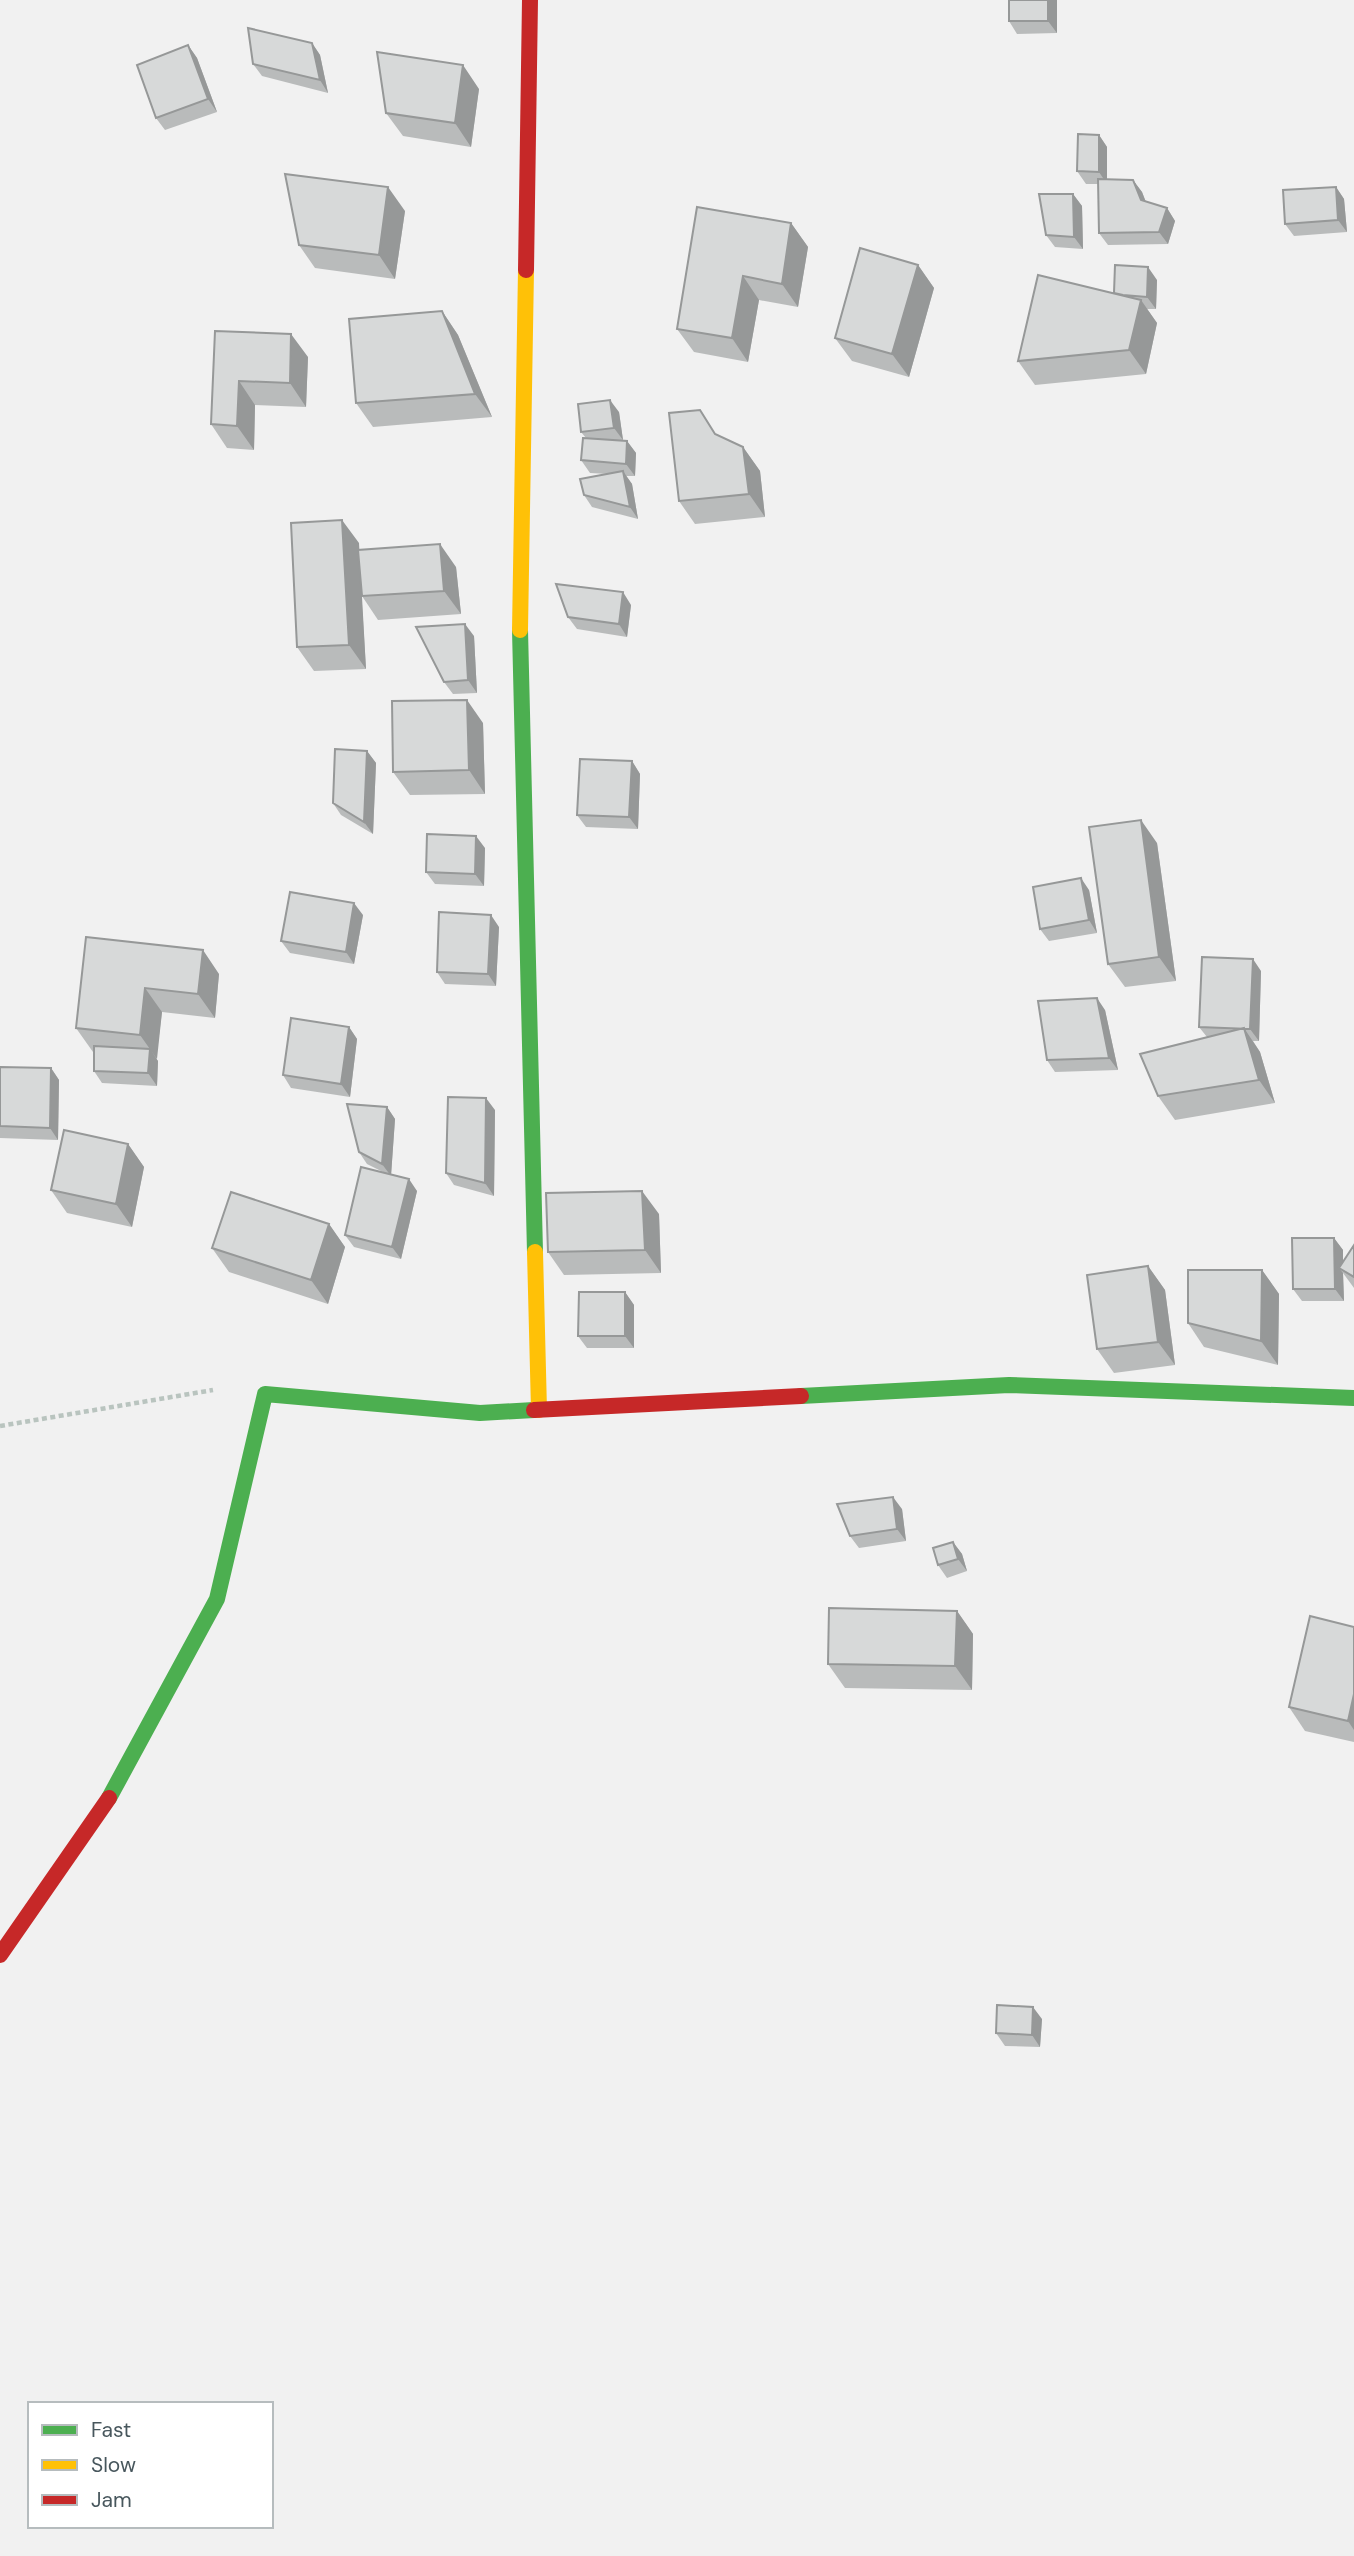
<svg xmlns="http://www.w3.org/2000/svg" width="1354" height="2556" viewBox="0 0 1354 2556" font-family="'DM Sans',sans-serif">
<style>
.lines{fill:none;stroke-linecap:round;stroke-linejoin:round}
.path{stroke:#b9c4bf;stroke-width:4.5;stroke-dasharray:5 3.5;stroke-linecap:butt}
.fast{stroke:#4caf50;stroke-width:16}
.slow{stroke:#ffc107;stroke-width:16}
.jam{stroke:#c62828;stroke-width:16}
.wall{fill:#b9bbbb}
.shaded-wall{fill:#969898}
.building{fill:#d7d9d9;stroke:#969898;stroke-width:2}
</style>
<rect width="100%" height="100%" fill="#f1f1f1"/>
<g class="lines">
<path class="path" d="M0,1426L213,1390"/>
<path class="fast" d="M520,630L535,1252
M801,1396L1009,1385L1354,1398
M109,1798L217,1599L265,1394L480,1413L534,1410"/>
<path class="slow" d="M520,630L526,270
M535,1252L539,1410"/>
<path class="jam" d="M526,270L530,0
M534,1410L801,1396
M0,1955L109,1798"/>
</g>
<path class="wall" d="M1009,0H1057V33L1017,34L1009,21Z
M312,43L320,55L328,93L262,76L253,64Z
M188,45L197,58L217,112L165,130L156,118Z
M479,89L471,147L403,136L386,113Z
M1099,135L1107,147V179L1133,180L1142,192L1146,202L1167,208L1175,221L1168,244L1108,245L1099,233L1098,184H1086L1077,171Z
M1336,187L1344,199L1347,232L1294,236L1285,224Z
M1073,194L1082,206L1083,249L1055,247L1046,235Z
M405,211L395,279L315,268L299,245Z
M791,223L808,247L798,307L759,300L748,362L694,352L677,329Z
M918,265L934,288L909,377L852,361L835,338Z
M1157,280L1156,309H1147L1157,323L1146,374L1035,385L1018,361L1114,293Z
M442,311L458,335L492,417L373,427L356,403Z
M215,331L308,357L306,407L255,405L254,450L227,448L211,424Z
M619,412L623,440L627,441L636,453L635,476H626L632,484L638,519L592,507L584,495L608,474L590,473L581,460L586,438L581,432Z
M718,436L743,447L760,471L765,517L695,524L679,501Z
M359,543V550L456,567L461,614L378,620L362,596L361,588L366,669L314,671L297,647Z
M631,605L627,637L577,629L568,617Z
M474,636L477,693L453,694L444,682Z
M483,723L485,794L410,795L393,772Z
M367,751L376,763L373,834L341,815L333,803Z
M632,761L640,774L638,829L586,827L577,815Z
M1157,843L1176,981L1125,987L1108,964Z
M485,848L484,886L435,884L426,872Z
M1089,890L1097,933L1049,941L1040,929Z
M363,915L354,964L290,953L281,941Z
M499,927L496,986L445,984L437,972Z
M86,937L219,974L215,1018L162,1012L156,1059L158,1061L157,1086L102,1083L94,1071V1052H93L76,1028Z
M1261,971L1259,1041H1253L1260,1052L1275,1103L1175,1120L1158,1096L1207,1037L1199,1027Z
M1105,1010L1118,1070L1055,1072L1047,1060Z
M349,1027L357,1039L350,1097L291,1088L283,1075Z
M0,1067L51,1068L59,1080L58,1140L0,1138Z
M387,1107L395,1119L391,1175L417,1191L401,1259L354,1247L345,1235L385,1173L367,1164L359,1152Z
M495,1110L494,1196L454,1185L446,1173Z
M128,1144L144,1167L132,1227L67,1213L51,1190Z
M659,1214L661,1273L564,1275L548,1252Z
M329,1224L345,1247L328,1304L229,1272L212,1248Z
M1334,1238L1343,1250V1262L1354,1245V1288L1343,1273L1344,1301H1302L1293,1289Z
M1148,1266L1165,1290L1175,1365L1114,1373L1097,1349Z
M1262,1270L1279,1294L1278,1365L1204,1347L1188,1323Z
M625,1292L634,1305V1348H587L578,1336Z
M902,1509L906,1541L859,1548L850,1536Z
M953,1542L962,1554L967,1571L947,1578L938,1565Z
M957,1611L973,1634L972,1690L845,1688L828,1664Z
M1354,1627V1742L1305,1731L1289,1707Z
M1042,2019L1040,2047L1005,2046L996,2033Z"/>
<path class="shaded-wall" d="M1048,0H1057V33L1048,21Z
M312,43L320,55L328,93L320,80Z
M188,45L197,58L217,112L208,99Z
M463,65L479,89L471,147L455,123Z
M1099,135L1107,147V184L1099,172Z
M1133,180L1142,192L1150,213L1141,200Z
M388,187L405,211L395,279L379,255Z
M1336,187L1344,199L1347,232L1338,220Z
M1073,194L1082,206L1083,249L1074,237Z
M1167,208L1175,221L1168,244L1159,232Z
M791,223L808,247L798,307L782,284Z
M918,265L934,288L909,377L892,354Z
M1148,267L1157,280L1156,309L1147,297Z
M743,276L759,300L748,362L732,338Z
M1141,300L1157,323L1146,374L1129,350Z
M442,311L458,335L492,417L475,394Z
M291,334L308,357L306,407L290,383Z
M239,381L255,405L254,450L237,426Z
M610,400L619,412L623,440L614,428Z
M627,441L636,453L635,476L626,464Z
M743,447L760,471L765,517L749,494Z
M623,471L632,484L638,519L630,507Z
M342,520L359,543L366,669L349,645Z
M440,544L456,567L461,614L444,591Z
M623,592L631,605L627,637L619,624Z
M465,624L474,636L477,693L468,680Z
M467,700L483,723L485,794L469,770Z
M367,751L376,763L373,834L364,822Z
M632,761L640,774L638,829L629,817Z
M1141,820L1157,843L1176,981L1159,957Z
M476,836L485,848L484,886L475,874Z
M1081,878L1089,890L1097,933L1089,920Z
M354,903L363,915L354,964L346,952Z
M491,915L499,927L496,986L488,974Z
M203,950L219,974L215,1018L198,994Z
M1253,959L1261,971L1259,1041L1250,1029Z
M145,988L162,1012L157,1059L140,1035Z
M1097,998L1105,1010L1118,1070L1109,1058Z
M349,1027L357,1039L350,1097L341,1084Z
M1244,1028L1260,1052L1275,1103L1259,1080Z
M150,1049L158,1061L157,1086L148,1073Z
M51,1068L59,1080L58,1140L50,1128Z
M486,1098L495,1110L494,1196L485,1183Z
M387,1107L395,1119L391,1176L382,1164Z
M128,1144L144,1167L132,1227L116,1204Z
M409,1179L417,1191L401,1259L392,1247Z
M642,1191L659,1214L661,1273L645,1250Z
M329,1224L345,1247L328,1304L311,1280Z
M1334,1238L1343,1250V1270L1339,1268L1343,1273L1344,1301L1335,1289Z
M1148,1266L1165,1290L1175,1365L1158,1342Z
M1262,1270L1279,1294L1278,1365L1261,1341Z
M625,1292L634,1305V1348L625,1336Z
M893,1497L902,1509L906,1541L897,1529Z
M953,1542L962,1554L967,1571L958,1559Z
M957,1611L973,1634L972,1690L955,1666Z
M1354,1694V1730L1348,1721Z
M1033,2007L1042,2019L1040,2047L1032,2035Z"/>
<path class="building" d="M1009,0H1048V21H1009Z
M248,28L312,43L320,80L253,64Z
M188,45L208,99L156,118L137,65Z
M377,52L463,65L455,123L386,113Z
M1078,134L1099,135V172L1077,171Z
M285,174L388,187L379,255L299,245Z
M1098,179L1133,180L1141,200L1167,208L1159,232L1099,233Z
M1336,187L1338,220L1285,224L1283,190Z
M1039,194H1073L1074,237L1046,235Z
M697,207L791,223L782,284L743,276L732,338L677,329Z
M860,248L918,265L892,354L835,338Z
M1115,265L1148,267L1147,297L1123,295L1114,293Z
M1038,275L1141,300L1129,350L1018,361Z
M442,311L475,394L356,403L349,319Z
M215,331L291,334L290,383L239,381L237,426L211,424Z
M610,400L614,428L581,432L578,404Z
M700,410L715,434L743,447L749,494L679,501L669,413Z
M583,438L627,441L626,464L581,460Z
M623,471L630,507L584,495L580,479Z
M342,520L349,645L297,647L291,523Z
M440,544L444,591L362,596L358,550Z
M556,584L623,592L619,624L568,617Z
M465,624L468,680L444,682L416,627Z
M467,700L469,770L393,772L392,701Z
M335,749L367,751L364,822L333,803Z
M580,759L632,761L629,817L577,815Z
M1141,820L1159,957L1108,964L1089,827Z
M427,834L476,836L475,874L426,872Z
M1081,878L1089,920L1040,929L1033,887Z
M290,892L354,903L346,952L281,941Z
M439,912L491,915L488,974L437,972Z
M86,937L203,950L198,994L145,988L140,1035L76,1028Z
M1202,957L1253,959L1250,1029L1199,1027Z
M1097,998L1109,1058L1047,1060L1038,1001Z
M291,1018L349,1027L341,1084L283,1075Z
M1244,1028L1259,1080L1158,1096L1140,1054Z
M94,1046L150,1049L148,1073L94,1071Z
M0,1067L51,1068L50,1128L0,1126Z
M448,1097L486,1098L485,1183L446,1173Z
M347,1104L387,1107L382,1164L359,1152Z
M64,1130L128,1144L116,1204L51,1190Z
M361,1167L409,1179L392,1247L345,1235Z
M642,1191L645,1250L548,1252L546,1193Z
M231,1192L329,1224L311,1280L212,1248Z
M1292,1238H1334L1335,1289H1293Z
M1354,1245V1277L1339,1268Z
M1148,1266L1158,1342L1097,1349L1087,1275Z
M1188,1270H1262L1261,1341L1188,1323Z
M579,1292H625V1336H578Z
M893,1497L897,1529L850,1536L837,1504Z
M953,1542L958,1559L938,1565L933,1548Z
M829,1608L957,1611L955,1666L828,1664Z
M1310,1616L1354,1627V1694L1348,1721L1289,1707Z
M997,2005L1033,2007L1032,2035L996,2033Z"/>
<rect x="28" y="2402" width="245" height="126" fill="#ffffff" stroke="#b6bcbe" stroke-width="2"/>
<rect x="42" y="2425" width="35" height="10" fill="#4caf50" stroke="#b6bcbe" stroke-width="2"/>
<text x="91" y="2437" font-size="21" fill="#48575d">Fast</text>
<rect x="42" y="2460" width="35" height="10" fill="#ffc107" stroke="#b6bcbe" stroke-width="2"/>
<text x="91" y="2472" font-size="21" fill="#48575d">Slow</text>
<rect x="42" y="2495" width="35" height="10" fill="#c62828" stroke="#b6bcbe" stroke-width="2"/>
<text x="91" y="2507" font-size="21" fill="#48575d">Jam</text>
</svg>
